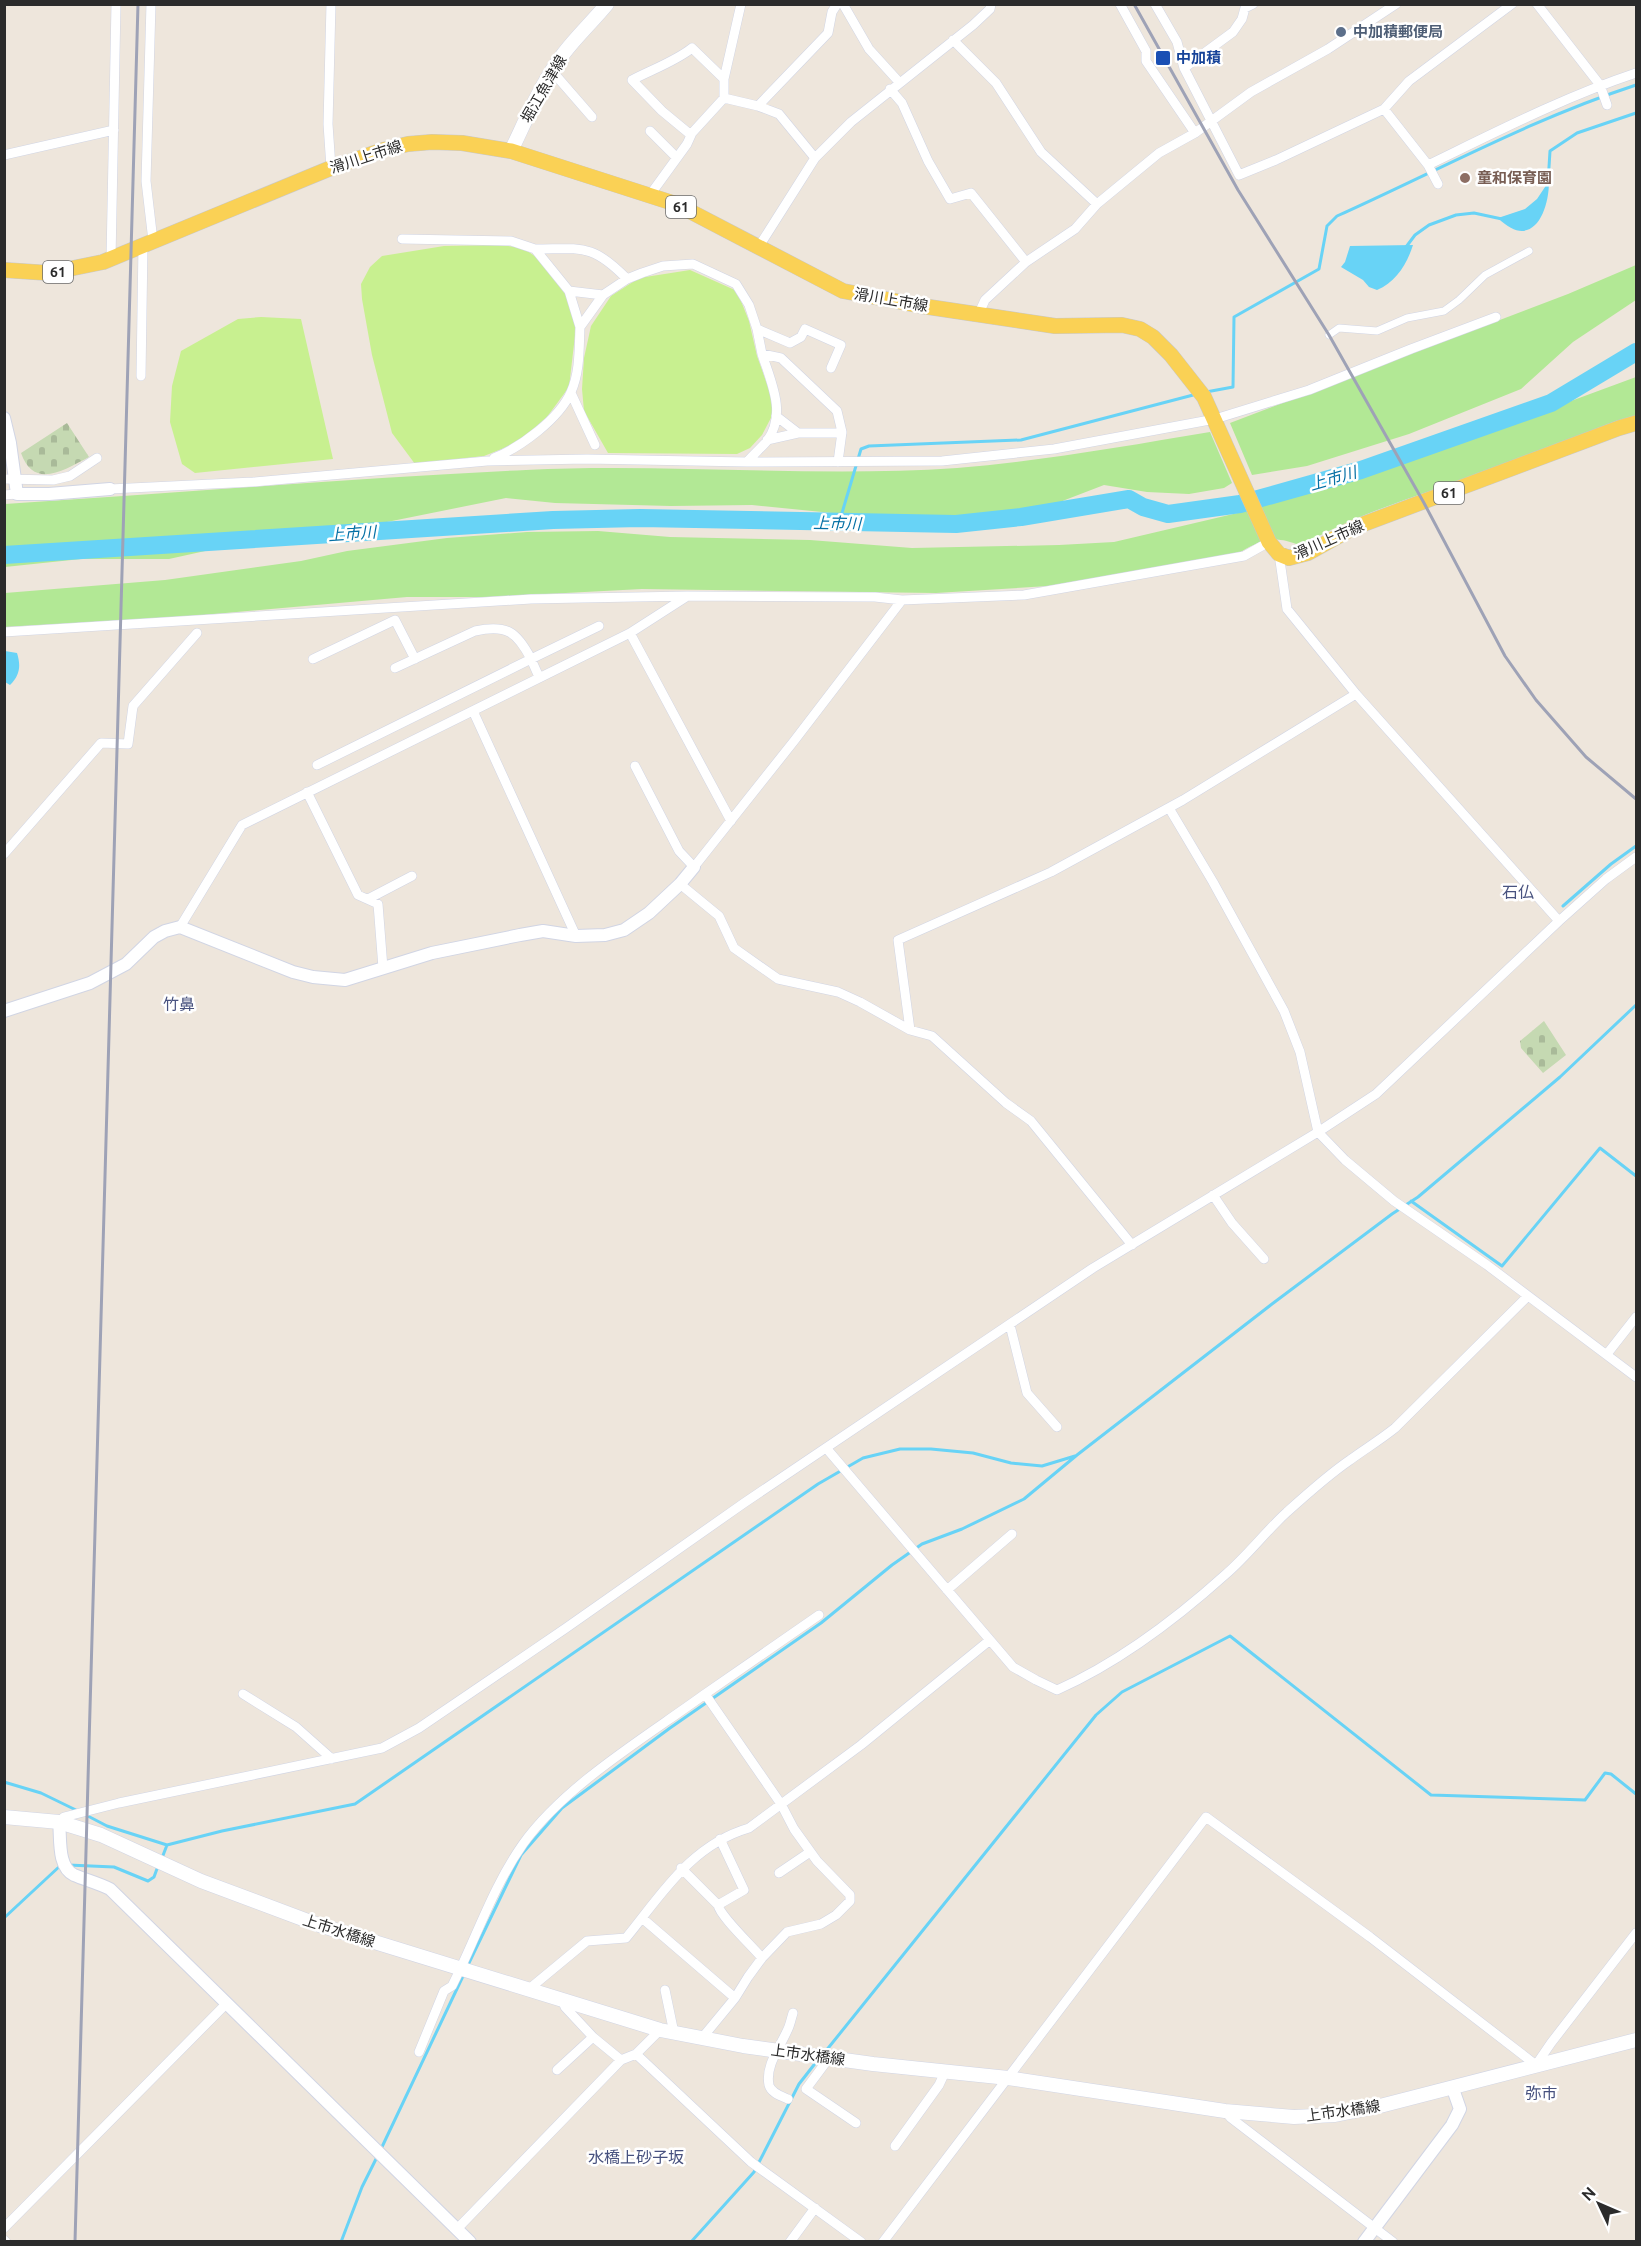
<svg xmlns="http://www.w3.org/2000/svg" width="1641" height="2246" viewBox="0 0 1641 2246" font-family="Ubuntu,'Noto Sans JP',sans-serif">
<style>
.grass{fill:#b2e895}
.cemetery{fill:url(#cemetery-stones)}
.pitch{fill:#c8f090}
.water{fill:#68d3f6}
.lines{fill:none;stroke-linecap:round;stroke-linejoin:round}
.stream{stroke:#68d3f6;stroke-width:3}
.river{stroke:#68d3f6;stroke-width:18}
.pedestrian-casing{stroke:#d1d5e4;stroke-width:8}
.minor-casing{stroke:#d1d5e4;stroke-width:10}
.tertiary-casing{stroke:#d1d5e4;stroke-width:14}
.secondary-casing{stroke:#d1d5e4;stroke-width:15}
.primary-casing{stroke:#c8c8c8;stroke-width:16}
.pedestrian{stroke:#fff;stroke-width:7}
.minor{stroke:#fff;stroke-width:9}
.tertiary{stroke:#fff;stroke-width:12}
.secondary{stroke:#fff;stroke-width:14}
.primary{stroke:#fad155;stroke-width:15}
.rail{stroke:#9ea2b6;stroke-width:3}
.service-dot{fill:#5c6f8a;stroke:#fff;stroke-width:2}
.transit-dot{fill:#1a4fb4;stroke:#fff;stroke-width:2}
.education-dot{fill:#8d6e63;stroke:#fff;stroke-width:2}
.labels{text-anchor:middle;stroke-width:5;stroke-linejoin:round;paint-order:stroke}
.shield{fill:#fff;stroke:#6b6b6b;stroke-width:1.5}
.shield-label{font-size:14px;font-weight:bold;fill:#2b2b2b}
.service-label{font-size:15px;font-weight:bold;fill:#4e5e75;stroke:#fff;text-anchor:start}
.transit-label{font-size:15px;font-weight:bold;fill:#164399;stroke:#fff;text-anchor:start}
.street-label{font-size:15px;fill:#2b2b2b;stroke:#fff}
.education-label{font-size:15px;font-weight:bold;fill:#785e54;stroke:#fff;text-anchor:start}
.water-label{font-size:16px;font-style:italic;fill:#0570a5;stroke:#fff}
.neighbourhood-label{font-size:16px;fill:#48527f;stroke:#fff}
</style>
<defs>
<pattern id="cemetery-stones" width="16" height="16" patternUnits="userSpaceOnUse" patternTransform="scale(1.5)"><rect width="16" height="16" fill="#c5d9b2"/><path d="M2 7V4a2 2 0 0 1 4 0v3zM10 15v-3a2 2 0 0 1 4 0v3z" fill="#a9ba99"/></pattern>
</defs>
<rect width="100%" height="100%" fill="#eee6dc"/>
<path class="grass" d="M1636,265V300L1573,342L1521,389L1409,434L1307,466L1252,475L1230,423L1568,294Z
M1636,377V416L1616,421C1575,437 1534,455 1492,470C1427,493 1361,511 1301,546C1272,534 1261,540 1235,555L1048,586L936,593L642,589L487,597H407L181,617L5,627V593L165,580L301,561L347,551L447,538L527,532L598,531L670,537L810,540L912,548L1059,545L1114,542L1246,511L1552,408Z
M1210,432L1232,483L1224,488L1189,494L1147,492L1104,485L1065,500L1009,525L909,517L862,516L752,505L671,506L555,503L506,498L387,522L295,531L169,559H81L5,567V504C178,493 352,478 526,470C669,463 814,478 957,468C1042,461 1126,446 1210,432Z"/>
<path class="cemetery" d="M67,423L89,457C64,470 34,490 21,453Z
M1544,1021L1566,1055L1543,1073L1521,1048L1520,1041Z"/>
<path class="pitch" d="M500,245L523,248L539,259L566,295L576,327L569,387L547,417L517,443L484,456L415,464L392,433L372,355L362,299L361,284L370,267L382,256L444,246Z
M690,270L737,291L749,321L757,356L772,398L773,414L762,435L750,448L737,454L608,453L584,411L582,389L584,358L591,326L611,296L639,278Z
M261,317L301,319L333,459L195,473L182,464L170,422L172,386L181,351L238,319Z"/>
<path class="water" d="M1549,181C1549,214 1531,251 1498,218L1525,209L1537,199Z
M1413,245C1407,264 1396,282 1377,290L1369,287L1363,280L1341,267L1345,262L1350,246Z
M5,651L17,653C21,666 20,675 10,685L5,682Z"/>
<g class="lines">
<path class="stream" d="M1548,183L1550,151L1577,133L1636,113
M1406,247L1415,235L1429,225L1456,215L1474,213L1502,219
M1206,392L1233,387L1234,317L1319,269L1327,226L1337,216C1437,171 1532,119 1636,85
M839,523L861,449L869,446L1021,440L1197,394
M1563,906L1611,864L1636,846
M1411,1201L1502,1266L1600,1148L1636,1176
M4,1782L41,1793L78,1811
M84,1814L107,1826L167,1845L222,1831L355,1804L818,1484L863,1458L900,1449H931L973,1453L1011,1463L1042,1466L1075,1456
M162,1858L167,1845
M68,1865L114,1867L148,1881L154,1877L158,1866
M4,1918L61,1865
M467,1967L521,1855L562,1808L670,1728L821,1623L892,1565L922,1544L962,1529L1024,1499L1077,1455L1272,1304L1392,1214L1418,1197L1560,1077L1636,1005
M825,2052L1096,1715L1122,1692L1230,1636L1431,1795L1585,1800L1605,1773L1611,1774L1636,1794
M381,2149L464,1974
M341,2242L362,2187L378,2155
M691,2242L754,2172L799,2084L817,2061"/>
<path class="river" d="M4,555L553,520L640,518L956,524L1021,517L1129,499L1143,507L1168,514L1240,504L1361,470L1551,403L1636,352"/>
<g class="pedestrian-casing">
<path id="pedestrian" d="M1329,335L1339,328L1377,331L1407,318L1444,311L1459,300L1485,275L1529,251"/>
</g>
<g class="minor-casing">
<path id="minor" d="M151,4L146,181L153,241
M843,4L869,49L899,82
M1120,4L1146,51V61L1195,133
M1155,4L1177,42L1184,68L1239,175L1276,160L1384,109L1409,81L1512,4
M1537,4L1600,85L1607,105
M953,40L996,83L1041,152L1097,204
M1184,68L1233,32L1242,19L1245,8L1253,4
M552,71L592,117
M890,89L902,103L928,161L950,199L971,193L1026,262
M724,98L758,106L779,114L815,158
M758,106L828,33L832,12L837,4
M1384,109L1428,165L1438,184
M650,131L677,158
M691,135L662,111L632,80C651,70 676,61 692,48L724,79
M4,155L114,130
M1428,165C1496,132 1564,97 1636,73
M331,168L328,124L331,4
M650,195L687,144L692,133L724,98V79L741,4
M402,239L511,241L535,249L569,291
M758,248L815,158L851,122L973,25L990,9L991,4
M535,249C582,249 592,243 627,279
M111,259L116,4
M603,295L580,327L569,291L603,295L627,279L642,273L663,266L693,264L736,284L749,305L757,329
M979,313L985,300L1026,262L1075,229L1097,204L1159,153L1195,133L1251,92L1328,49L1396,4
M762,354L757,329L790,343L801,337L805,329L841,345L831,368
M141,376L143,245
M571,393L595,445
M798,433H842
M767,440L798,433L776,416
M494,458C521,447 559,419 571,392C580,372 579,349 580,327
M747,462C753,455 761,448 767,441C787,414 771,382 762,354L781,358L837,411L842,432L838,462
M4,479L53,480L70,476L97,458
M110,489L253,482L487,461L587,459L747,462L942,461L1054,449L1215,419L1309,390L1411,349L1496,317
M4,495L17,494
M1279,554L1287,609L1356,694L1559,921
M4,632L531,599L687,596L875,597L902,600L1024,595L1244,556L1269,542
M630,633L731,821
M313,659L395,620L415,659
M395,668L475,631C507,624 517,632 531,659L599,626
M473,711L576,936
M317,765L531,659L539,677
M635,766L679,851L694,867L794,741L902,600
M307,792L358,895L378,904L383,968
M1169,808L1213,882L1284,1011L1300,1052L1318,1132L1345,1160L1394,1201L1487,1265L1636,1377
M4,854L101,743L128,744L133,706L197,633
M680,884L719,916L734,948L778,979L838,992L860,1002L910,1030L932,1036L1006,1103L1031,1121L1132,1245
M368,899L412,876
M180,927L242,825L630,633L686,597
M910,1030L898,940L1051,872L1183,800L1356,694
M1213,1195L1232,1223L1264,1259
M1010,1325L1027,1393L1057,1427
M1607,1354L1636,1317
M827,1449L1013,1667L1036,1680L1057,1690C1120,1662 1176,1619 1226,1574C1248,1555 1266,1531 1287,1512C1307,1494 1328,1475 1350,1460C1365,1449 1380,1440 1395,1428L1528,1296
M947,1590L1012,1534
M243,1694L296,1727L332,1759
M705,1694L819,1615
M59,1822L64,1817L119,1803L382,1748L419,1728L566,1628L744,1503L1093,1268L1318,1132L1376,1094L1559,921L1606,879L1636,857
M681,1868L718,1905C720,1916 752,1946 762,1958L748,1977L735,1998
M779,1873L810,1852
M718,1905L744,1890L720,1839
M642,1918L735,1998L702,2038
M529,1989L587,1941L626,1938C662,1894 691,1845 749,1828L861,1745L990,1640
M665,1990L674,2033
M660,2030L636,2054L751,2162L861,2242
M593,2037L621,2060L636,2054
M419,2052L444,1991L452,1986C476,1939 492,1888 523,1844C565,1785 646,1737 705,1694L781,1804L794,1829L817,1861L850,1895V1901L836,1915L821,1924L787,1932L762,1958
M829,2058L806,2089L856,2123
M557,2070L593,2037L565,2007L562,1999
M788,2099C781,2096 771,2093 769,2085C765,2066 780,2047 787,2031C790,2026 791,2019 793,2013
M1225,2111L1231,2118L1393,2242
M895,2146L939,2085L945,2072
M4,2228L227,2003
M457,2229L621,2060
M4,2240L6,2242
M790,2242L815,2208
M883,2242L1206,1817L1370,1937L1536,2065L1551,2043L1636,1933"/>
</g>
<g class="tertiary-casing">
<path id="tertiary" d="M4,418L10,443L17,494H49L110,489
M4,1011L90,983L126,964L154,937L165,931L180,927L293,972L313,977L345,980L432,953L520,935L543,931L576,936L605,935L624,930L649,913L680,884L694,867
M59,1822C61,1838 57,1867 74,1875C86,1880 98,1883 110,1889L470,2242
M1364,2242L1452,2125L1460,2109L1453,2089"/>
</g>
<g class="secondary-casing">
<path id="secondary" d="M511,151C527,118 541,83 564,53C577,36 593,21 607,4
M4,1817L59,1822L101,1835L201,1881L316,1924L660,2030L743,2046L873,2064L1008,2078L1225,2111L1294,2117L1335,2115L1380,2106L1636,2040"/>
</g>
<g class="primary-casing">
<path id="primary" d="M4,270L49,273L103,262L331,168L383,150L408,144L432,142L462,143L511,151L676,204L843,291L922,306L1055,326L1122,325L1140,329L1153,337L1171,355L1204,397L1269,542L1279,554L1289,558L1308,553L1353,528L1619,428L1636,423"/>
</g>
<use href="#pedestrian" class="pedestrian"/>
<use href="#minor" class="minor"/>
<use href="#tertiary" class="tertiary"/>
<use href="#secondary" class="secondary"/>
<use href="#primary" class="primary"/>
<path class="rail" d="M1134,4L1238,190L1329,335L1424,503L1505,656L1536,700L1586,757L1636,799
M75,2242L138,4"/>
</g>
<circle class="service-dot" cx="1341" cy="32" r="6"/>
<rect class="transit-dot" x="1155" y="50" width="16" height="16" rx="3"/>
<circle class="education-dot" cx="1465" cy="178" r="6"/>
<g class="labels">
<g class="shield">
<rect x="666" y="196" width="30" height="22" rx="4.5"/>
<rect x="43" y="261" width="30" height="22" rx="4.5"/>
<rect x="1434" y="482" width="30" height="22" rx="4.5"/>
</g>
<g class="shield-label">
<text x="681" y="212">61</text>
<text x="58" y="277">61</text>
<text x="1449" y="498">61</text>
</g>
<g class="service-label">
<text x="1353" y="37">中加積郵便局</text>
</g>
<g class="transit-label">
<text x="1176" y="63">中加積</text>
</g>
<g class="street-label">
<text transform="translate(544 89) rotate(-60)" y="5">堀江魚津線</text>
<text transform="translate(366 157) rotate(-18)" y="5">滑川上市線</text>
<text transform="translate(891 300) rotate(10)" y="5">滑川上市線</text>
<text transform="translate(1329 540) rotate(-24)" y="5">滑川上市線</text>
<text transform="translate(339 1931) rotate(18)" y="5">上市水橋線</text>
<text transform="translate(808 2055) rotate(8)" y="5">上市水橋線</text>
<text transform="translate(1343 2111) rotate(-8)" y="5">上市水橋線</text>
</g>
<g class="education-label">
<text x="1477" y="183">童和保育園</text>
</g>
<g class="water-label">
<text transform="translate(1333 478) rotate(-16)" y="6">上市川</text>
<text transform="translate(837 523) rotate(1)" y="6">上市川</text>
<text transform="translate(352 533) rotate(-4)" y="6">上市川</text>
</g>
<g class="neighbourhood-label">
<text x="1518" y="898">石仏</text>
<text x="179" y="1010">竹鼻</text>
<text x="1541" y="2099">弥市</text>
<text x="636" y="2163">水橋上砂子坂</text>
</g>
</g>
<rect width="1641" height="2246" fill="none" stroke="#2b2b2b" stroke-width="12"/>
<g transform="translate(1599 2204) rotate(314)" stroke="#ffffff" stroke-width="4.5" paint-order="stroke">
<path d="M0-4.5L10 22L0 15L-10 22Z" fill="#2b2b2b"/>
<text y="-9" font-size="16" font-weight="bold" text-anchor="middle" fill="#2b2b2b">N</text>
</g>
</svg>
